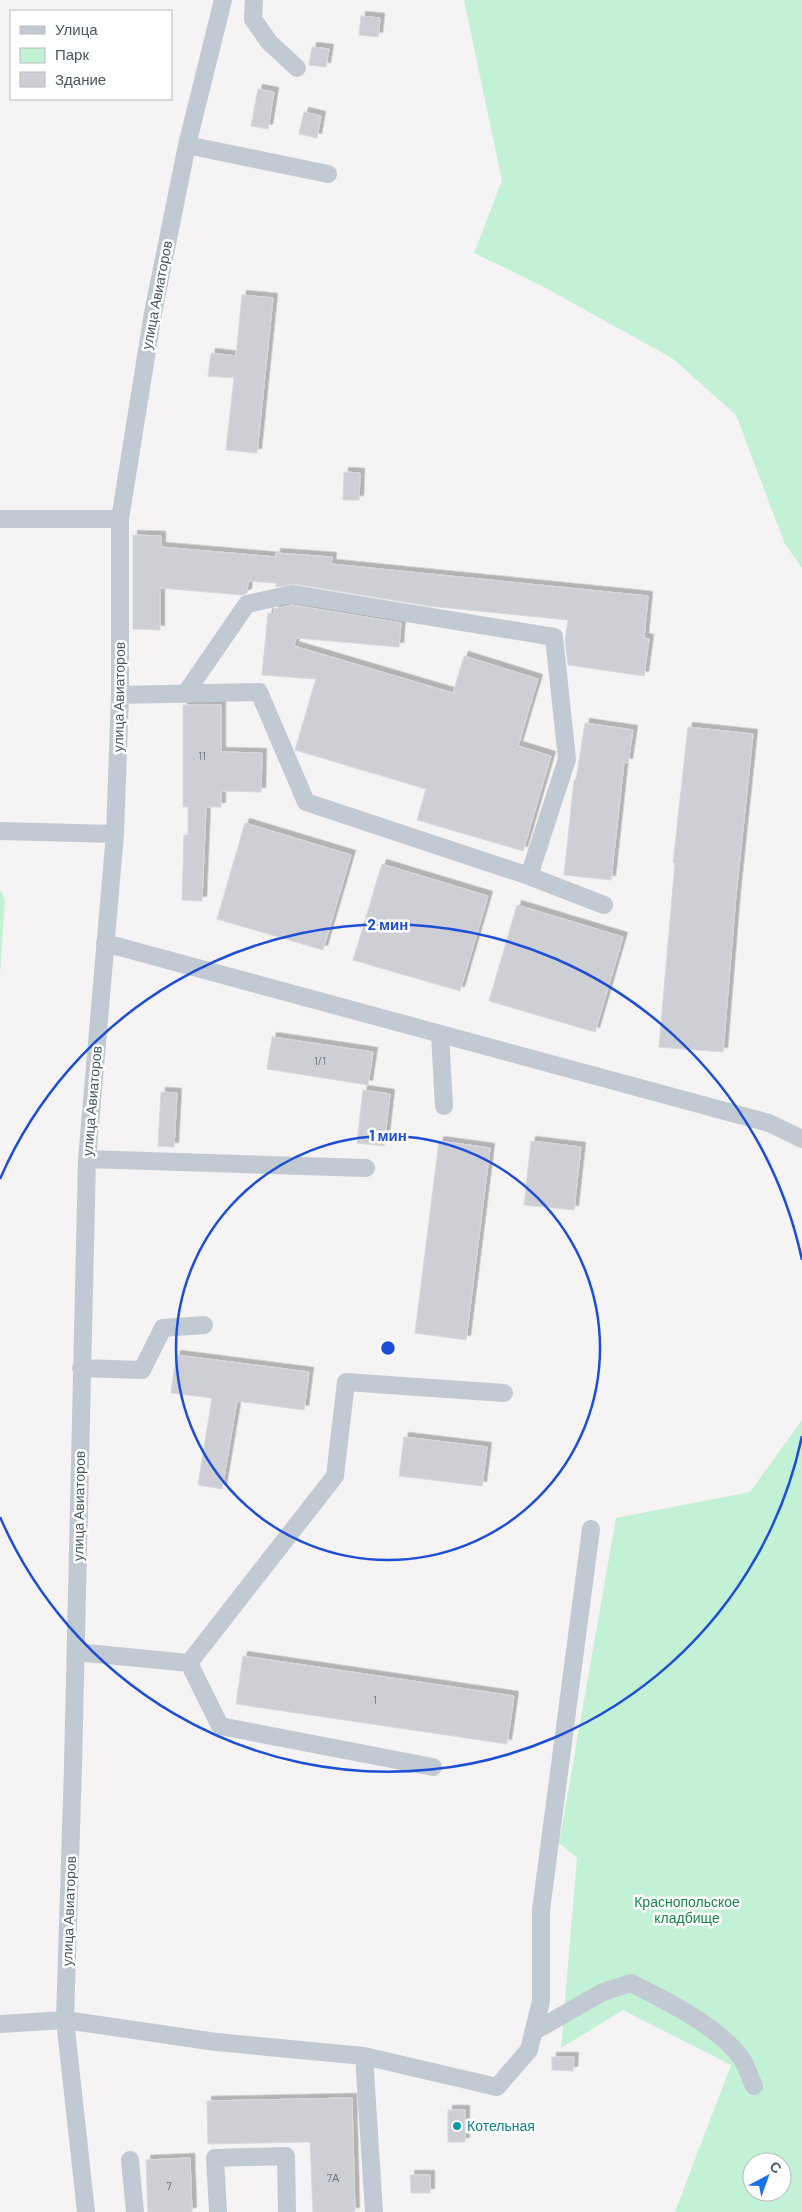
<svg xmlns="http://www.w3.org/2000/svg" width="802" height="2212" viewBox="0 0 802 2212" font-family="Barlow,sans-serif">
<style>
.green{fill:#c3f1d5;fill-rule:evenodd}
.building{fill:#cdcfd5;stroke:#d7d9de;filter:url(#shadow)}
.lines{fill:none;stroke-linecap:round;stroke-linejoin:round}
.minor{stroke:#c1cad2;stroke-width:18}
.ring{fill:none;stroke:#1d4ed8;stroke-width:2.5}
.culture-dot{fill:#0f9aa8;stroke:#fff;stroke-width:2}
.labels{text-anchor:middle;stroke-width:5;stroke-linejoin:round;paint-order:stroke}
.number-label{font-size:11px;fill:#6b747e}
.street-label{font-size:14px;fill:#4a5661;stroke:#fff}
.park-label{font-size:14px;fill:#17864f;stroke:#fff}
.culture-label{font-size:14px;fill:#0d838f;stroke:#fff;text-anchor:start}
.centre{fill:#1d4ed8;stroke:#fff;stroke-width:2.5}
.ring-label{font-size:15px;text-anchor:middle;font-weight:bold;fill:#1d4ed8;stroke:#fff;stroke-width:5;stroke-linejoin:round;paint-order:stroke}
</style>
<defs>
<filter id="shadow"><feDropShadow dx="4.5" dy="-4.5" stdDeviation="0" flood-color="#0004"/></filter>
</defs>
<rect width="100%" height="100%" fill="#f5f3f3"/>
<path class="green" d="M464,0H802V568L785,544L736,415L672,358L540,285L474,253L502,181Z
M0,889L5,900L0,974Z
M802,1420V2212H675L731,2065L623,2010L561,2048L577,1858L559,1843L616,1518L750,1492ZM752,2162H782V2192H752Z"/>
<path class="building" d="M361,16L380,18L378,37L359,35Z
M312,47L329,49L326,67L309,65Z
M258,89L274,92L268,129L251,126Z
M304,112L321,116L317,138L299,134Z
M242,295L273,298L257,453L226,450L234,378L208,376L211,353L236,356Z
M344,472L360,473L359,500H343Z
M133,535L161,536V547L276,557V553L332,557L331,564L648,596L644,638L649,639L644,676L568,665L565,641L568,620L429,606L294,584L276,587V583L248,581L247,593L242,595L160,588V630L133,629Z
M292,605L401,623L399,647L296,638L294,646L453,693L464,656L538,679L518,746L551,756L523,851L417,820L426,789L295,750L316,679L262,675L268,613L274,614V609Z
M183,705H221V752L262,753L261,792L221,791V807H206L202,901L182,900L184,835H188V807H183Z
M585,723L633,730L628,763L624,762L611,880L564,875L574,780H576Z
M688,727L753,734L736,895L723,1052L659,1047L675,863H673Z
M245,823L351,855L323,950L217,919Z
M382,864L488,896L460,991L353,960Z
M517,905L623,937L595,1032L489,1001Z
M272,1037L373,1052L368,1085L267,1069Z
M363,1090L390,1094L384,1146L357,1143Z
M161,1092L177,1093L174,1147L158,1146Z
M439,1141L490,1148L466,1340L415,1333Z
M531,1141L581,1147L574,1210L524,1205Z
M176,1355L309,1372L304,1410L237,1401L222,1489L198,1485L212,1398L171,1393Z
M404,1437L487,1447L482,1486L399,1476Z
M243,1656L514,1696L507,1744L236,1704Z
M552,2057H574L573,2071L552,2070Z
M352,2098L355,2212H313L310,2142L208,2144L207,2101Z
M448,2110H465V2142H448Z
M190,2158L192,2212H148L146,2160Z
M410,2175H430V2193H411Z"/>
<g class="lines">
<path class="minor" d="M254,0L253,19L269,42L297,68
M187,145L328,174
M0,519H120
M185,694L247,604L292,594L554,637L567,759L529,876
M120,695L259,692L306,802L529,876L604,905
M0,831L115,834
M105,943L769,1123L802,1139
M440,1034L444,1106
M87,1159L366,1168
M81,1368L142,1370L163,1328L204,1325
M76,1652L189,1663L335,1476L346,1382L504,1393
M189,1663L220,1726L433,1767
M0,2024L65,2020L216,2042L364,2056L497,2087L529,2050L541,2001V1910L591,1529
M533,2032L603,1992L631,1983C665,2000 722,2028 743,2061C747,2068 750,2077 754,2086
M364,2056L374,2212
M130,2160L135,2212
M86,2212L65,2020L73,1766L87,1159L115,834L120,695V519L153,313L187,145L223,0
M218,2212L215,2158L286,2156L287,2212"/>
</g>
<g class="ring">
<circle cx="388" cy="1348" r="212"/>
<path d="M802 1436A423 423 0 0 1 0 1517M0 1179A423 423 0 0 1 802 1260"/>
</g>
<circle class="culture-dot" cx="457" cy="2126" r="5"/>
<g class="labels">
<g class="number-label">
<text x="202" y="760">11</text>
<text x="320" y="1065">1/1</text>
<text x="375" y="1704">1</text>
<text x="333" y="2182">7А</text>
<text x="169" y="2190">7</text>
</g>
<g class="street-label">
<text transform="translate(157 295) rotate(-79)" y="5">улица Авиаторов</text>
<text transform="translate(119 697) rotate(-89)" y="5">улица Авиаторов</text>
<text transform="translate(92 1101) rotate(-85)" y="5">улица Авиаторов</text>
<text transform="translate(79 1506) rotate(-89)" y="5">улица Авиаторов</text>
<text transform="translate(69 1911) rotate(-88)" y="5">улица Авиаторов</text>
</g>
<g class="park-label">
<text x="687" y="1907">Краснопольское<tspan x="687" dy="16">кладбище</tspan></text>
</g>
<g class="culture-label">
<text x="467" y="2131">Котельная</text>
</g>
</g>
<circle cx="388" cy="1348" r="8" class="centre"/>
<g class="ring-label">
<text x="388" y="930">2 мин</text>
<text x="388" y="1141">1 мин</text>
</g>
<rect x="10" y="10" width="162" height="90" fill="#ffffff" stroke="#b7bbc0"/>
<rect x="20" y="26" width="25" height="8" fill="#c1cad2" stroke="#b7bbc0"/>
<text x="55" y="35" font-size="15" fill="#4a5661">Улица</text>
<rect x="20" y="48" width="25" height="15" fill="#c3f1d5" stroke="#b7bbc0"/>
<text x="55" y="60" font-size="15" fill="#4a5661">Парк</text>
<rect x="20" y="72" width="25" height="15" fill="#cdcfd5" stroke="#b7bbc0"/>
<text x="55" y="85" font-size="15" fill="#4a5661">Здание</text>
<g transform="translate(767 2177) rotate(41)"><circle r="24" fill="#ffffff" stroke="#b7bbc0"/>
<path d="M0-4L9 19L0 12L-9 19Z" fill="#1a73e8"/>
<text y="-8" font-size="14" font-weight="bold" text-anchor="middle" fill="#4a5661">С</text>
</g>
</svg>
